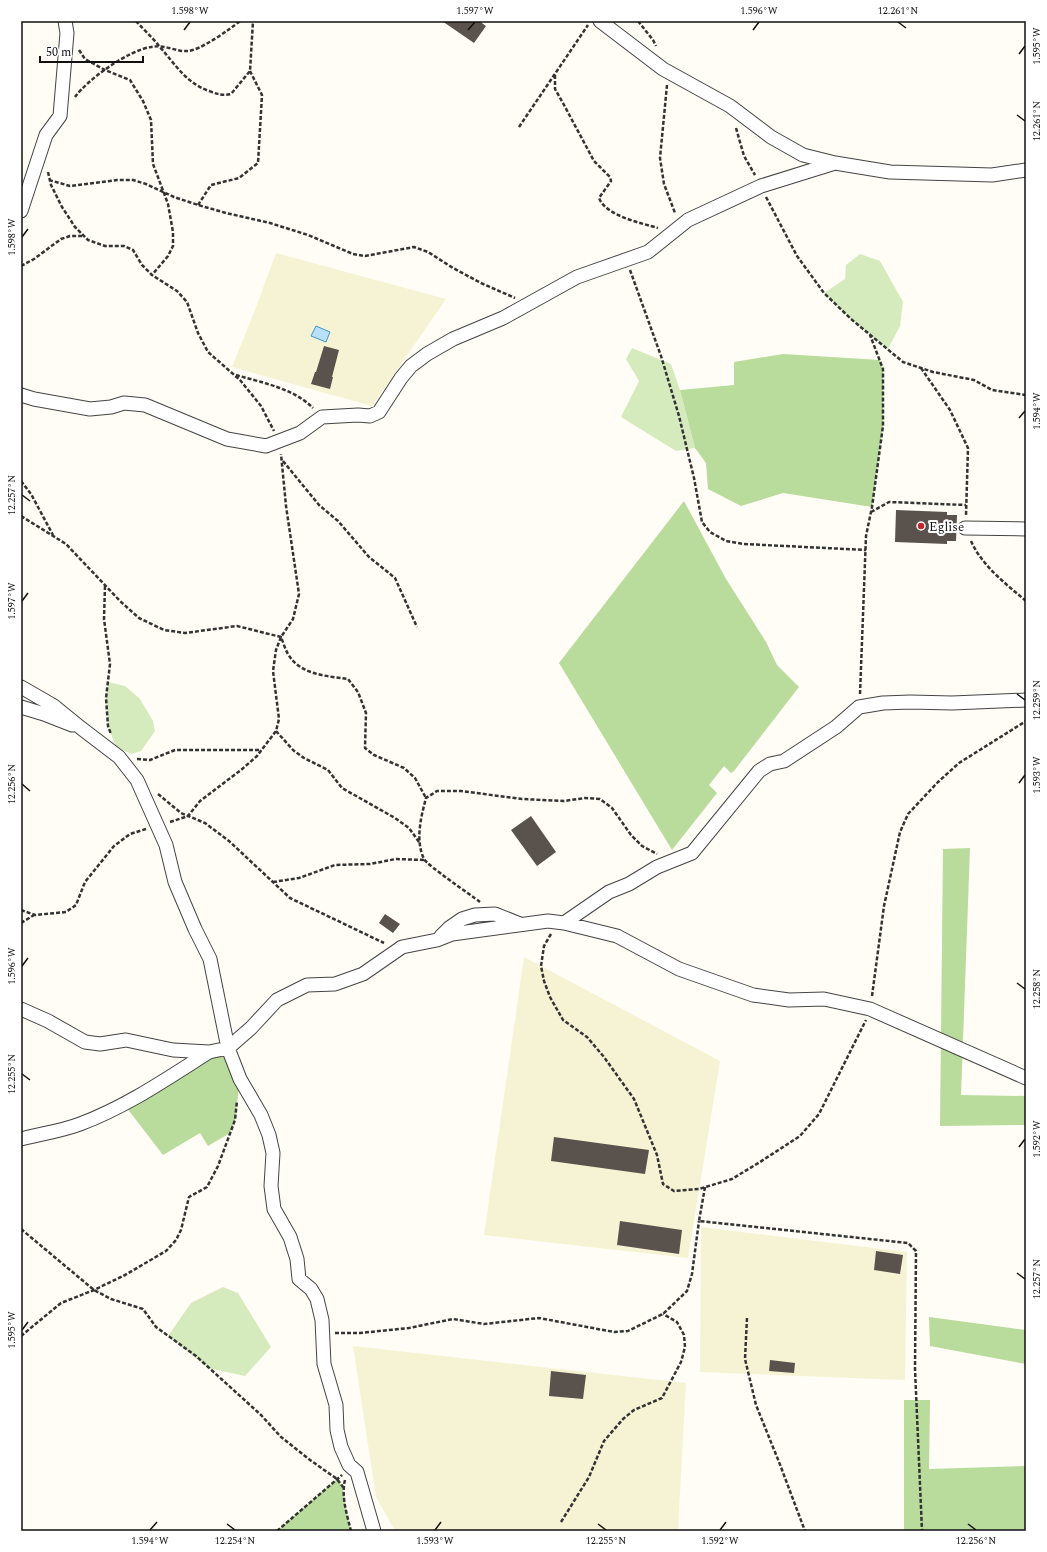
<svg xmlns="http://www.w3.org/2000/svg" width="1047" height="1552" viewBox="0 0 1047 1552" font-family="Spectral,serif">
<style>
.farmland{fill:#f6f3d4}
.green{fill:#d5ebbd}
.forest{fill:#b9dc9c}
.water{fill:#b9e0f7;stroke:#3f96cf}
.building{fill:#5a524d}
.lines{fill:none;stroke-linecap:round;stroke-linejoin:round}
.minor-casing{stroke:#444;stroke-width:15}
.path{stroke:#333;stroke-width:2.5;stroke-dasharray:4 2;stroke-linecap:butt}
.minor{stroke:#fff;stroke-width:13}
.ticks{fill:none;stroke:#111;stroke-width:1.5}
.poi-dot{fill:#c4262e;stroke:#fff;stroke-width:1.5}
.labels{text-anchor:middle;stroke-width:4;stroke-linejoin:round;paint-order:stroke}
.poi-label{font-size:13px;fill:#111;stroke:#fff;text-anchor:start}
.neatline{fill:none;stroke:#111;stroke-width:1.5}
.ticks-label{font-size:10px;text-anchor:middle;fill:#111}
</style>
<rect width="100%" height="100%" fill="#fffdf5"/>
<path class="farmland" d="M276,253L446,299L372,406L232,367L255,310Z
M524,957L720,1061L688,1258L484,1235Z
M701,1227L907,1252L905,1380L700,1372Z
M353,1346L686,1383L678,1531H395L376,1497Z"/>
<path class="green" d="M860,254L880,261L903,302L900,326L888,349L851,319L824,293L845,279L846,265Z
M632,348L671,364L680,390L695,448L676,451L621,417L639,381L626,359Z
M108,682L125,686L140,699L153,721L155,731L141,751L131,754L116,747L108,726L106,698Z
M223,1287L238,1293L271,1347L245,1376L208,1368L168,1336L191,1303Z"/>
<path class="forest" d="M783,354L880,360L883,369V426L872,507L783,493L741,506L708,489L706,463L695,448L680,390L734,385V362Z
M684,501L726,579L766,642L777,665L799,687L734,771L731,773L724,766L709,785L717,793L672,850L559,663Z
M970,848L961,1095L1026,1096V1125L940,1126L943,849Z
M227,1048L240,1079L235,1120L230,1133L208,1146L200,1133L163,1155L123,1103Z
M929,1317L1026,1330V1364L930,1346Z
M904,1400H930L929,1469L1026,1466V1531H904Z
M337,1479L343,1487L346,1510L351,1531H277Z"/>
<path class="water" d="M316,326L330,332L326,342L311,336Z"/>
<path class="building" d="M442,21H479L486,26L474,43Z
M324,346L339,350L332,377H333L330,389L311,384L315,372H316Z
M896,510L947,512V515H957L956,541H947V544L895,542Z
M531,816L556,852L537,866L511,830Z
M385,914L400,924L393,933L379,923Z
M554,1137L649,1150L645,1174L551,1161Z
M620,1221L682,1230L679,1254L617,1245Z
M876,1251L903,1255L900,1274L874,1270Z
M770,1360L795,1363L794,1373L769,1371Z
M551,1371L586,1375L583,1399L549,1396Z"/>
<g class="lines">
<g class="minor-casing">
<path id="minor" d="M600,21L663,69L730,106L771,137L803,155L835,163L890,172L992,175L1026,170
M21,211L46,135L60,116L67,33L65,21
M21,395L34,399L90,409L111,407L124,403L145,405L227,439L266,446L300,433L322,417L358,415L370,416L379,412L401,378L411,366L427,354L453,339L503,318L577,277L648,252L688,220L761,186L835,163
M965,528L1026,529
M21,687L54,706L81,728L119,757L137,780L166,845L175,882L195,929L210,959L228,1048L240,1079L261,1115L269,1135L273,1153L271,1186L274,1209L290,1237L297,1259L299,1279L311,1289L317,1299L322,1320L324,1364L336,1405L337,1430L341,1447L349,1465L357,1472L374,1531
M21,707L44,714L72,725
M564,923L609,892L629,884L657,867L692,853L759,771L770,764L784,761L836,727L859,707L883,703L910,702L952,703L1026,700
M441,936L449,928L462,919L475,915L495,914L520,924
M21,1009L48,1021L85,1042L100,1044L126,1040L173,1050L209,1052L228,1048L251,1028L277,1000L307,985L335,984L363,974L402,947L437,940L452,934L548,921L564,923L617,936L679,969L753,995L789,1000L824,999L870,1009L1026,1078
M21,1139C40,1134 62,1131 80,1124C126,1107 168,1078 209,1052"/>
</g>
<path class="path" d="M136,21C143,29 152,37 159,46C175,64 186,83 209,91C217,94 222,96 231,94L250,71L253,21
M638,21L653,40L656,46
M79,50L85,59L105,70L130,80L143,101L151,120L153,164L168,204L173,232V246L168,256L152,275
M555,75V89L564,105L594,161L610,177L611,181L599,198C606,216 641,223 658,228
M667,85L660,158L664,184L675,213
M75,97C88,79 129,50 151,47C165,44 176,52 187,51C200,51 230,29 240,21
M519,127L588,25
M736,128L744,156L755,175
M48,172L51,185L62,207L75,227L88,240L105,246H124L133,250L142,265L152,275L177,291L187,302L198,333L208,352L240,380L261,406L274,431
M49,180L70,186L117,180H133L146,184L174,197L198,205L226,213L270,223L308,235L353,254L365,256L414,247L428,252L453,268L481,283L515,298
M766,197L797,256L824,293L851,319L903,362L933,372L974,380L992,390L1026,395
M198,205L211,185L239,178L258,163L262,95L250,71
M21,266L34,259L61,239L70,236H83
M630,270L661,356L679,416L694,478L702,522L710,532L726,541L744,544L866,550
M921,368L950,410L968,448L966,515
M236,375C263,383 293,388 313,408
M283,461L319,505L338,521L369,557L395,578L417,627
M21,481L31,494L53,535
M871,512L889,502L966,505
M21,516L66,544L120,601L139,618L164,630L185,633L237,626L281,637C283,642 285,649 288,654C300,675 327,676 348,679L358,692L366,713L365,748L374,755L404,768L415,778L426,798
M971,541C982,566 1006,584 1026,601
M105,586L104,619L110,664L106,698L108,726L111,734
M860,694L866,536L872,507L883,426V369L870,335
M276,731L293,750L304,758L328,770L342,788L395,818L409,828L419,842
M137,759L150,760L175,750H260
M158,794L181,813L205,823L229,841L290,898L384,943
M170,822L188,816L200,801L241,770L257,756L276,731L279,719L273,671L276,650L281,637L293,619L299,594L286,506L281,454
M273,882L299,878L335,865L370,864L396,859L424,860
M480,902C471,895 428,866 424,859C415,840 421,817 426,798L437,791H461L522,799L564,801L585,798L600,799L612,808L631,835L642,846L657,854
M21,910L35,915L66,912L76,905L85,882L114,846L130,834L146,829
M21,923L34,915
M551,934L544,946L541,966L544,981L550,997L563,1020L587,1037L604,1057L634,1099L657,1155L663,1184L674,1191L699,1189L732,1179L760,1162L800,1136L819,1114L866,1020
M872,996L884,906L900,832L908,814L938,782L959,763L1026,721
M705,1187L699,1221L908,1243L916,1251L915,1369L922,1531
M21,1229L94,1290L111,1299L143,1309L156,1327L196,1356L261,1415L281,1437L310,1460L337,1479L343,1487
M747,1318L745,1359L756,1405L779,1462L805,1531
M335,1333H360L409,1328L453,1319L484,1324L539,1318L614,1332L628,1331L663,1314L687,1291L692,1274L699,1221
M21,1336L61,1303L94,1290L125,1275L166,1251L176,1240L181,1230L189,1197L207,1187L218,1166L235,1120L237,1101
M345,1480C341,1496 347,1515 351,1531
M561,1522L589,1477L604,1441L623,1419L634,1410L662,1398L681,1362L685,1347L684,1335L677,1322L663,1314
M277,1531L342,1475"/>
<use href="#minor" class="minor"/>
</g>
<path class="ticks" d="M898,22L906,28M184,30L190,22M468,30L475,22M753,30L759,22M1019,54L1025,46M1017,115L1025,121M22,237L28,229M1019,418L1025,411M22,495L30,501M22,601L28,593M1017,694L1025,700M1019,783L1025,775M22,784L30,791M22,966L28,958M1017,983L1025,989M22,1074L30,1080M1019,1147L1025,1139M1017,1273L1025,1279M22,1330L28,1322M227,1524L235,1530M598,1524L606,1530M968,1524L976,1530M150,1530L157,1522M435,1530L441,1522M720,1530L726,1522"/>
<circle class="poi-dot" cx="921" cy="526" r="4"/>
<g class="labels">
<g class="poi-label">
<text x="929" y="531">Eglise</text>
</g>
</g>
<rect width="1047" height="1552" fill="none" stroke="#ffffff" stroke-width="44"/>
<path d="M40 56v6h103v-6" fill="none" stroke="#111111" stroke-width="2"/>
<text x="46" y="56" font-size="12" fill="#111111" stroke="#ffffff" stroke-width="3" paint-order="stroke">50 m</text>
<rect x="22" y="22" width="1003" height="1508" class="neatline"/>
<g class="ticks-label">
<text x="190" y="14">1.598°W</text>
<text x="475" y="14">1.597°W</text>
<text x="759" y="14">1.596°W</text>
<text x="898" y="14">12.261°N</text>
<text transform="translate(1036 46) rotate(-90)" y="4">1.595°W</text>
<text transform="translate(1036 121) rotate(-90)" y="4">12.261°N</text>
<text transform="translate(11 237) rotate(-90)" y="4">1.598°W</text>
<text transform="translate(1036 411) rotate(-90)" y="4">1.594°W</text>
<text transform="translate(11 495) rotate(-90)" y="4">12.257°N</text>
<text transform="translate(11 601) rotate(-90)" y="4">1.597°W</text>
<text transform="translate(1036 700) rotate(-90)" y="4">12.259°N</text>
<text transform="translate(1036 775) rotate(-90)" y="4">1.593°W</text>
<text transform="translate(11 784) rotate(-90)" y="4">12.256°N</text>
<text transform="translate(11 966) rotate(-90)" y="4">1.596°W</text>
<text transform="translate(1036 989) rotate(-90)" y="4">12.258°N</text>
<text transform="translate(11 1074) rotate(-90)" y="4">12.255°N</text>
<text transform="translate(1036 1139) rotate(-90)" y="4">1.592°W</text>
<text transform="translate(1036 1279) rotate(-90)" y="4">12.257°N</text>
<text transform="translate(11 1330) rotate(-90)" y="4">1.595°W</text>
<text x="150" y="1544">1.594°W</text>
<text x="235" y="1544">12.254°N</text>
<text x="435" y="1544">1.593°W</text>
<text x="606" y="1544">12.255°N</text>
<text x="720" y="1544">1.592°W</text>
<text x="976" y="1544">12.256°N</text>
</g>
</svg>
